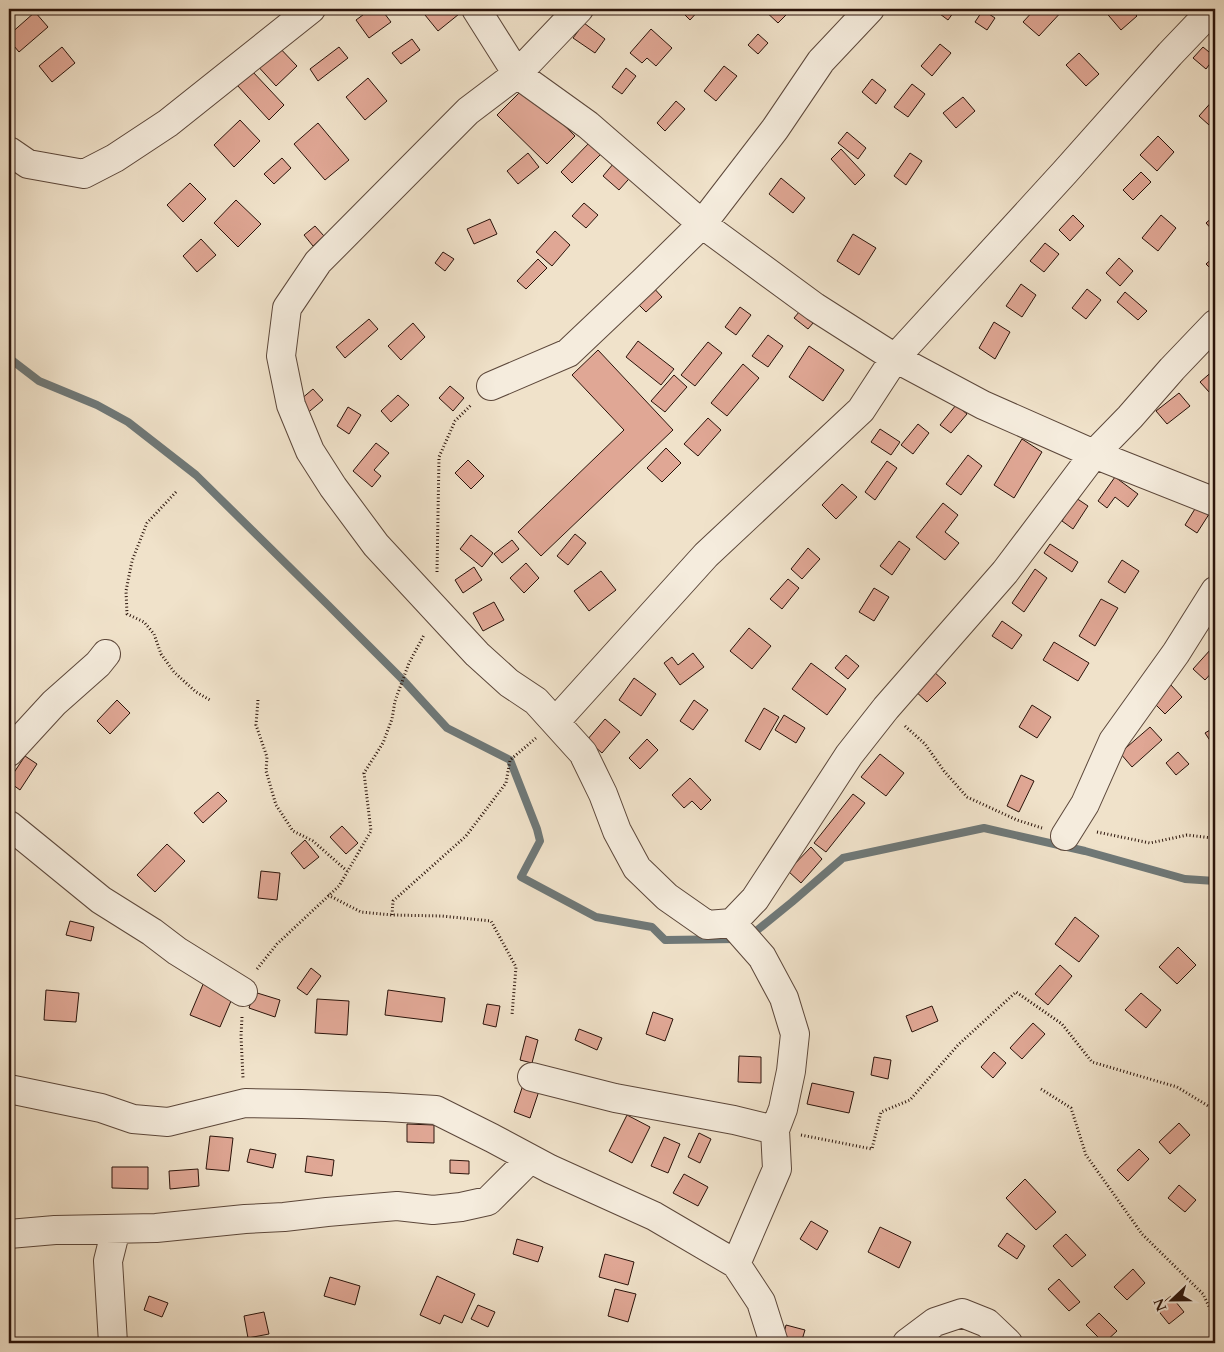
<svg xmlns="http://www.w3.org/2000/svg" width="1224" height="1352" viewBox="0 0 1224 1352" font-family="Cardo,serif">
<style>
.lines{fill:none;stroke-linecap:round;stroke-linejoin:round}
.stream{stroke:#6f7877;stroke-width:8}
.building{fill:#e0a795;stroke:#2a130a}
.minor-casing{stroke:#5c473a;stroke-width:30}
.path{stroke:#2a130a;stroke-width:3;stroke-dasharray:1 2.5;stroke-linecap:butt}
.minor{stroke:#f5ecdd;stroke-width:28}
</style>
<rect width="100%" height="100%" fill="#f0e2ca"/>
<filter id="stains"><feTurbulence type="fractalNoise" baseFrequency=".004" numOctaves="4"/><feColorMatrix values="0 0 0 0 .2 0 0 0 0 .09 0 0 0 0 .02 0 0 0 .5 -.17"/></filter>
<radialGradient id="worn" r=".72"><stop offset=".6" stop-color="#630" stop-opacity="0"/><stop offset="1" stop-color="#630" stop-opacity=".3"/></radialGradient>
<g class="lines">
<path class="stream" d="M9,358L39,381L97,405L128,422L196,475L328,605L403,680L447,728L510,760L537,829L540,841L521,877L596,917L652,927L665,940L737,939
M750,936L792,902L843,858L984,828L1085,851L1185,879L1215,881"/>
</g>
<path class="building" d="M143,9H153L146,14Z
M371,9H381L391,22L369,38L356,20Z
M432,9H463L464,10L438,31L425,15Z
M679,9H700L690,20Z
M763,9H792L778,23Z
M938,9H956L948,20L936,11Z
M1035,9H1064L1039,36L1023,22Z
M1103,9H1130L1137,16L1121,30Z
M983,10L995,18L987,30L975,22Z
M35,12L48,27L19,52L9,40V35Z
M584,23L605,39L595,53L573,38Z
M651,29L672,48L656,66L647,58L642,63L630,53Z
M758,34L768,43L758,54L748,45Z
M412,39L420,50L401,64L392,53Z
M275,43L297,66L276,86L254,62Z
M940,44L951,53L932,76L921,66Z
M62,47L75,63L52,82L39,66Z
M339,47L348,58L318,81L310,69Z
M1203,47L1215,57L1206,69L1193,58Z
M1079,53L1099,74L1086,86L1066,65Z
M724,66L737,76L716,101L704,91Z
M626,68L636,76L622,94L612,87Z
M252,71L284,105L269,120L237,85Z
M368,78L387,101L365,120L346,97Z
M872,79L886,90L876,104L862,92Z
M912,84L925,94L908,117L894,107Z
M525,87L575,136L547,164L497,115Z
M963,97L975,111L956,128L943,113Z
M1215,98V118L1209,125L1199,116Z
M676,101L685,109L665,131L657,123Z
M240,120L260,141L234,167L214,145Z
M318,123L349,160L325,180L294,144Z
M847,132L866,148L858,159L838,143Z
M1158,136L1174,152L1157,171L1140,155Z
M590,142L602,153L572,183L561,172Z
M841,149L865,175L855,185L831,159Z
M528,153L539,167L518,184L507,171Z
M910,153L922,161L906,185L894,176Z
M619,157L636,171L619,190L603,176Z
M282,158L291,168L274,184L264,174Z
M1141,172L1151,182L1133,200L1123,190Z
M781,178L805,198L793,213L769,194Z
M190,183L206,199L183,222L167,205Z
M236,200L261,224L238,247L214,223Z
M584,203L598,215L586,228L572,216Z
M1073,215L1084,226L1070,241L1059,230Z
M1161,215L1176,228L1158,251L1142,238Z
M1215,215V233L1206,223Z
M490,219L497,234L474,244L467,229Z
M315,226L324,236L313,246L304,235Z
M555,231L570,245L552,266L536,252Z
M853,234L876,248L859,275L837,261Z
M201,239L216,255L197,272L183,256Z
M1045,243L1059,254L1044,272L1030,261Z
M443,252L454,259L445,271L435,263Z
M1215,256V270L1214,272L1206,264Z
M1119,258L1133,271L1120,286L1106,273Z
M538,259L547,268L526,289L517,281Z
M1021,284L1036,295L1022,317L1006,306Z
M651,285L662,297L646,312L635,301Z
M1087,289L1101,300L1086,319L1072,308Z
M1125,292L1147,311L1138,320L1117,302Z
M805,305L819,316L808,329L794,318Z
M740,307L751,315L736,335L725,327Z
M369,319L378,329L345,358L336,347Z
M994,322L1010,332L995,359L979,348Z
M413,323L425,337L401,360L388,346Z
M768,335L783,346L768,367L752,356Z
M638,341L674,369L661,385L626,357Z
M708,342L722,353L695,386L681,375Z
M809,346L844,370L823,401L789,377Z
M598,350L673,430L541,556L518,532L624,430L572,375Z
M743,364L759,378L727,416L711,403Z
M1215,369V388L1210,393L1200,382Z
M674,375L687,387L665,412L651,401Z
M450,386L464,398L453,411L439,398Z
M313,389L323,400L304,416L294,405Z
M1179,393L1190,406L1167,424L1156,411Z
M398,395L409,405L391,422L381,411Z
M956,405L967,414L951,433L940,425Z
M348,407L361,415L349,434L337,426Z
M708,418L721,430L698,456L684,444Z
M918,424L929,433L913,454L901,445Z
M880,429L900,442L891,455L871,442Z
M1022,439L1042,452L1014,498L994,485Z
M376,443L389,453L374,470L381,476L372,487L353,471Z
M666,448L681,463L662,482L647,468Z
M968,455L982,466L961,495L946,484Z
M468,460L484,476L471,489L455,473Z
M887,461L897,468L875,500L865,492Z
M1115,477L1138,494L1128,507L1115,497L1107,508L1098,501Z
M842,484L857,497L836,519L822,505Z
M1076,498L1088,506L1073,529L1062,521Z
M943,503L958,515L945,532L959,543L945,560L916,537Z
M1198,504L1211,511L1197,533L1185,525Z
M575,534L586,543L568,565L557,556Z
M471,535L493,553L482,567L460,549Z
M512,540L519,549L502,563L494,554Z
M899,541L910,549L892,575L880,566Z
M1050,544L1078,562L1072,572L1044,553Z
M808,548L820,559L802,579L791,569Z
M1122,560L1139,571L1125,593L1108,582Z
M526,563L539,578L524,593L510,578Z
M474,567L482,580L463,593L455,580Z
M1035,569L1047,578L1024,612L1012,603Z
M601,571L616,590L589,611L574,591Z
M788,579L799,588L782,609L770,599Z
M874,588L889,597L874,621L859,612Z
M1101,599L1118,608L1095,646L1079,636Z
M494,602L504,620L483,631L473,613Z
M1002,621L1022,635L1012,649L992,636Z
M749,628L771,646L752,669L730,651Z
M1054,642L1089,663L1078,681L1043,660Z
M1211,649L1215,653V669L1205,680L1193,669Z
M693,653L704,667L680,685L664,663L672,657L678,665Z
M846,655L859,666L848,679L835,668Z
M811,663L846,689L827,715L792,689Z
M931,669L946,683L927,702L912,688Z
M634,678L656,694L641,716L619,700Z
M1170,684L1182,697L1165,714L1152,701Z
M117,700L130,713L110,734L97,721Z
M694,700L708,710L693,730L680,721Z
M1032,705L1051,717L1037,738L1019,727Z
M764,708L779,717L760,750L745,741Z
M784,715L805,728L796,743L775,730Z
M605,719L620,732L602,753L587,740Z
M1150,727L1162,740L1132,767L1120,753Z
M1215,727V748L1205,733Z
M647,739L658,750L640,769L629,758Z
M1178,752L1189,764L1176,775L1166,763Z
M880,754L904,773L886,796L861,777Z
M25,756L37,764L20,790L9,782V780Z
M1021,775L1034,781L1019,812L1007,806Z
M690,778L711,800L701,810L692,801L684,808L672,795Z
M218,792L227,801L203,823L194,813Z
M853,794L865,803L826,852L814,843Z
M342,826L358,843L346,854L330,837Z
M305,840L319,857L304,869L291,853Z
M167,844L185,861L155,892L137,875Z
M811,847L822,859L801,883L788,871Z
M261,871L280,873L277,900L258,898Z
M1075,917L1099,936L1079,962L1055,944Z
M70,921L94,927L91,941L66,935Z
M1178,947L1196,965L1177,984L1159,967Z
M1060,965L1072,976L1048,1005L1035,994Z
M311,968L321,976L307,995L297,988Z
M204,982L234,994L220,1027L190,1015Z
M46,990L79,993L76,1022L44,1020Z
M388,990L445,998L442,1022L385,1015Z
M254,992L280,1000L275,1017L249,1008Z
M1141,993L1161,1010L1146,1028L1125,1010Z
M317,999L349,1001L347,1035L315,1033Z
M487,1004L500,1006L496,1027L483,1024Z
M932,1006L938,1021L912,1032L906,1016Z
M653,1012L673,1019L665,1041L646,1034Z
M1033,1023L1045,1034L1022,1059L1010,1048Z
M579,1029L602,1038L597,1050L575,1040Z
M526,1036L538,1040L532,1063L520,1060Z
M994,1052L1006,1063L993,1078L981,1067Z
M739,1056L761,1057V1083L738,1082Z
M874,1057L891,1060L888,1079L871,1075Z
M812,1083L854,1092L849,1113L807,1104Z
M523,1085L539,1091L530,1118L514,1112Z
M627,1115L650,1127L632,1163L609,1151Z
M1179,1123L1190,1135L1170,1154L1159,1142Z
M407,1124L434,1125V1143L407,1142Z
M699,1133L711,1139L700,1163L688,1157Z
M210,1136L233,1138L229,1171L206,1169Z
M664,1137L680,1144L668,1173L651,1166Z
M250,1149L276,1154L273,1168L247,1162Z
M1139,1149L1149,1159L1128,1181L1117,1170Z
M307,1156L334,1160L332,1176L305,1172Z
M450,1160L469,1161V1174L450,1173Z
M112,1167H148V1189L112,1188Z
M198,1169L199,1186L170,1189L169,1171Z
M684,1174L708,1187L698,1206L673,1193Z
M1025,1179L1056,1212L1036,1230L1006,1198Z
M1179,1185L1196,1200L1185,1212L1168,1198Z
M811,1221L828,1231L817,1250L800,1239Z
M880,1227L911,1242L899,1268L868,1252Z
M1007,1233L1025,1246L1017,1259L998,1246Z
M1066,1234L1086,1255L1072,1267L1053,1246Z
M517,1239L543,1247L538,1262L513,1254Z
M605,1254L634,1262L628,1285L599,1277Z
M1133,1269L1145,1283L1127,1300L1114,1287Z
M437,1276L475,1294L462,1323L444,1315L440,1324L420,1315Z
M330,1277L360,1286L355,1305L324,1296Z
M1059,1279L1080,1302L1069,1311L1048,1289Z
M615,1289L636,1294L628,1322L608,1316Z
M149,1296L168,1303L162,1317L144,1310Z
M1171,1296L1184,1312L1169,1324L1156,1308Z
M478,1305L495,1312L488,1327L471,1319Z
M264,1312L269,1334L248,1338L244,1316Z
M1099,1313L1117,1331L1104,1343L1086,1325Z
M786,1325L805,1330L801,1343H790L782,1341Z"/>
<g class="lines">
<g class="minor-casing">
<path id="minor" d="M476,9L517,74L588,125L702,224L815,307L895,358L983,405L1094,454L1215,502
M579,9L517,74L468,111L318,262L287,308L281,356L291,405L310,451L333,487L376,545L477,654L509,683L536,701L583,753L603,794L617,831L637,868L667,897L707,925L732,923L755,899L849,755L886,708L1005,572L1094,454L1130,417L1172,369L1215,324
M9,151L28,164L84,174L115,158L168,123L311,9
M491,386L568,353L644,281L702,224L775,129L821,61L870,9
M556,721L706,555L861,410L895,358L1065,172L1170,54L1213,9
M9,752L54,703L98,664L106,654
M9,825L101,900L152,932L177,951L243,992
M1065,836L1085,804L1113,741L1176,653L1215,591
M732,923L762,957L784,998L795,1034L791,1071L783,1109L775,1130
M532,1077L615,1098L734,1120L775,1130L777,1169L736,1264
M9,1089L101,1108L133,1119L168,1122L245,1103L302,1104L386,1107L436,1110L492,1138L550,1169L654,1216L736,1264L761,1302L774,1343
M9,1234L55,1230L156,1228L245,1219L284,1217L327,1212L397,1206L433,1210L461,1207L488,1201L530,1159
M113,1343L108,1261L116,1229
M907,1343L935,1322L962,1313L987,1323L1008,1343"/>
</g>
<path class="path" d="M176,492L147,523L132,561L126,591L127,614L144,622L154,634L161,654L174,672L196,692L210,700
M437,572L439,457L455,421L472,404
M258,700L256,725L267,757L266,771L276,805L293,831L313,841L347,871
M905,726L925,744L944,771L967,797L1017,820L1042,828
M1097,832L1150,843L1187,835L1212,838L1215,835
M328,895L361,912L392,915L442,916L491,921L516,967L512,1015
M392,915L393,901L466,836L506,783L510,760L536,738
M257,969L277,944L339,886L371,831L364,773L383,743L392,719L395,701L409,663L424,635
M242,1017L241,1036L243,1078
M1041,1089L1071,1108L1086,1155L1142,1234L1203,1294L1215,1319
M801,1135L872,1149L881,1112L910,1100L958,1045L1016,992L1062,1024L1092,1062L1177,1087L1210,1107L1215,1111"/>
<use href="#minor" class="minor"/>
</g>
<rect width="1224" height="1352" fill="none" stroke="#f0e2ca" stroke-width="30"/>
<rect x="10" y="10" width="1204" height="1332" fill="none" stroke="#2a130a" stroke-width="2.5"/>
<rect x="15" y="15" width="1194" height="1322" fill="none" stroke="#2a130a"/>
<g transform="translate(1172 1300) rotate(248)" stroke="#f5ecdd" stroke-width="4" paint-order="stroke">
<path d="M0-4L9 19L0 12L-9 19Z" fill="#2a130a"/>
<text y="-8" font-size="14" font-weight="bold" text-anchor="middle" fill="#2a130a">N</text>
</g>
<rect width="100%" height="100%" filter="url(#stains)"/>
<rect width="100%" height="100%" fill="url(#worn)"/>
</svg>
